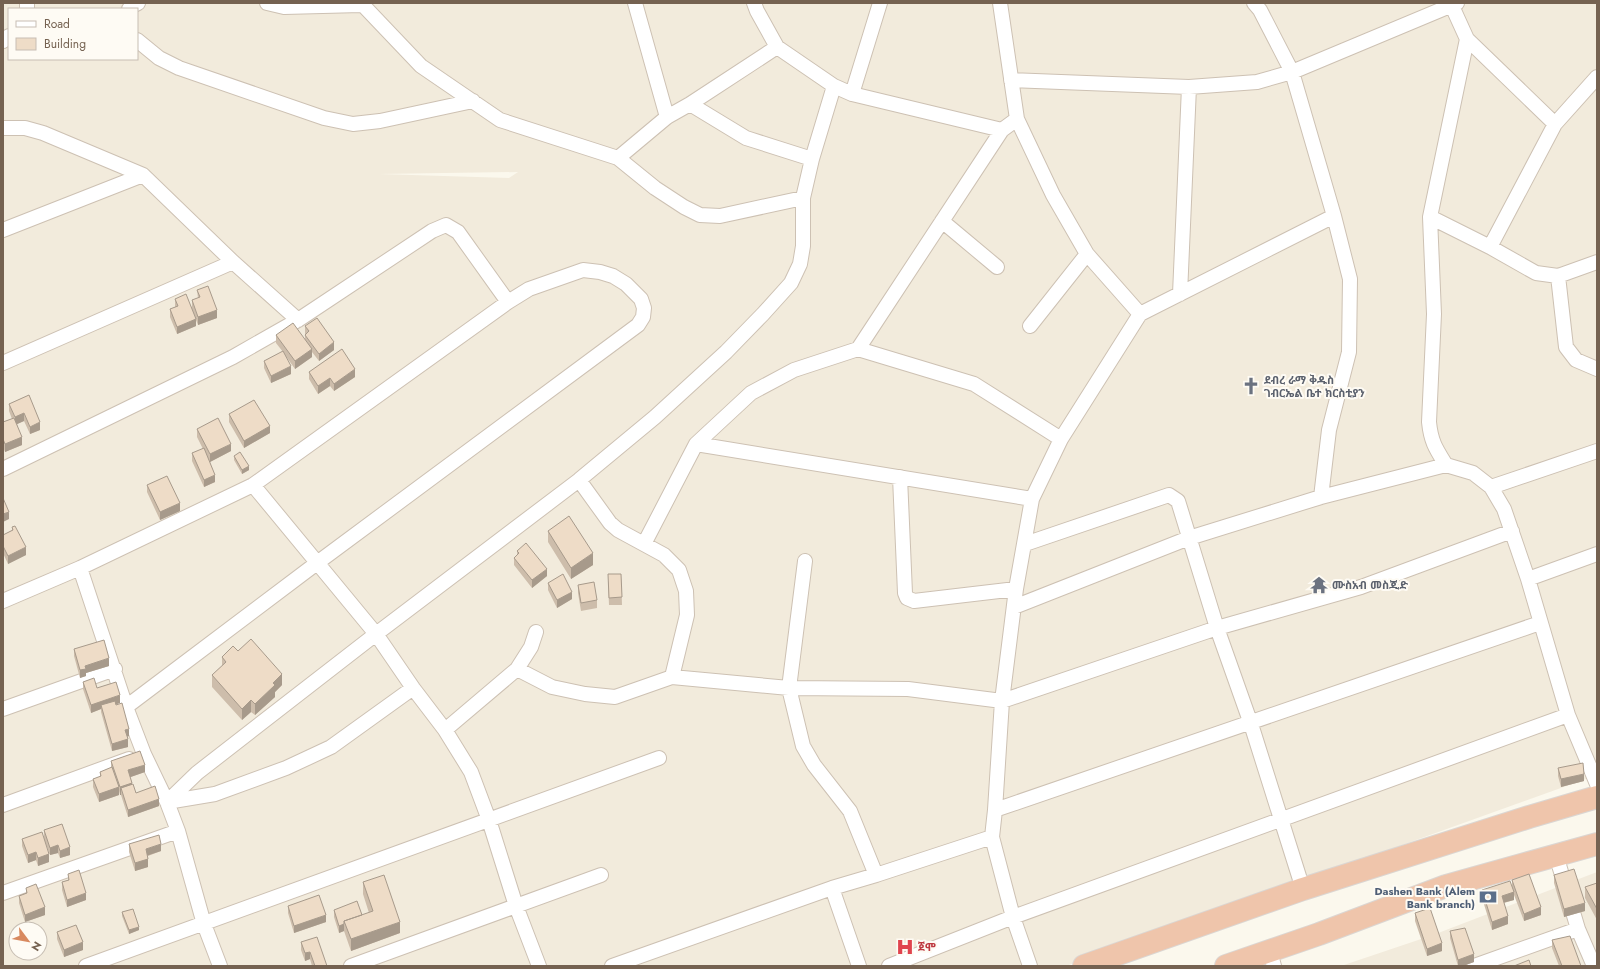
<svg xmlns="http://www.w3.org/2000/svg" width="1600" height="969" viewBox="0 0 1600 969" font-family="Jost,'Noto Sans Ethiopic',sans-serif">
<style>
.residential{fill:#f2ebdc;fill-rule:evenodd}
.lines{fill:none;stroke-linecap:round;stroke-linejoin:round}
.street-casing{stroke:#cdc1b3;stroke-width:16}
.highway-casing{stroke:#dbd6d2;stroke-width:24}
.street{stroke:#fff;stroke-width:14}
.highway{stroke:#efc5ab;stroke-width:22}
.wall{fill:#cdbdab}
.shaded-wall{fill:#a79a8b}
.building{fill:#eedcc7;stroke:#a79a8b}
.labels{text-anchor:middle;stroke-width:4;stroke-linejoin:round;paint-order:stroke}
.worship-label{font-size:11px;font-weight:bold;fill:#5b616d;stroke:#fefbf4;text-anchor:start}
.service-label{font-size:11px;font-weight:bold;fill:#4e5e75;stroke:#fefbf4;text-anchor:end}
.health-label{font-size:11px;font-weight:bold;fill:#be3a42;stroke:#fefbf4;text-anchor:start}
</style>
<rect width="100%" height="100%" fill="#fbf8ed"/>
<path class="residential" d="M3,3H1597V775L1066,966H3ZM9,9H137V59H9ZM518,172L509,178L379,174ZM16,929H40V953H16Z
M1597,872V966H1341L1433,935Z"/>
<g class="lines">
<g class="street-casing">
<path id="street" d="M27,3V9
M267,3L284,7L361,5
M361,3L421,66L500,120L618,158L655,188L684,207L700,215L720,216L803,198L812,159L834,86
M635,3L667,117
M754,3L757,11L777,47L834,86L852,94L1002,130
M1000,3L1017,119L1053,195L1087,254L1140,314
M1254,3L1260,10L1292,72L1334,216L1350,279L1349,352L1329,430L1321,497
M1452,6L1467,39L1555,124
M129,9L132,6L138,3
M137,40L159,58L179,68L324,118L353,124L380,121L473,101
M3,41L9,36
M1011,80L1189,87L1257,82L1292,72L1457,3
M852,94L880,3
M690,104L746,138L812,159
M3,128H25L43,133L143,175L233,262L298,320
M618,158L667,117L690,104L777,47
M1430,217L1490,247L1536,273L1558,276L1597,262
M942,221L997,267
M3,230L143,175
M1490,247L1555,124L1597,77
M1558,276L1566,347L1576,360L1597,369
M1180,294L1189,87
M1030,326L1087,254
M858,349L974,384L1061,439
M3,363L233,262
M696,444L1032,499
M1446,465C1436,449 1431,442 1429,422L1434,314L1430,217L1467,39
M3,469L233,357L298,320L432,231L446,225L458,232L508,302
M900,477L905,593L907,598L914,601L1016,589
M579,480L610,523L618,530L664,555L679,570L686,591L687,615L672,677
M253,485L376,634L413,688L445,730L471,772L489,820L516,906L539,966
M1491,487L1597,451
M644,544L696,444L751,393L794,370L858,349L1002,130L1017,119
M1025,544L1169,495L1178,501L1217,628L1251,724L1303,889
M805,561L789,688L803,746L814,765L850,811L876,875
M80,568L126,707L144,754L167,802L178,831L204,924L220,966
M1528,579L1597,554
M3,601L80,568L253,485L508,302L529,289L583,270L600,272L613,276L626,284L641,299L644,308L643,317L638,325L317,563L126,707
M1014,607L1189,538L1321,497L1446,465L1473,473L1491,487L1504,509L1528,579L1568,715L1597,784
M517,669L531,647L536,632
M3,709L115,669
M445,730L517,669L552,687L585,694L615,697L672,677L789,688L908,689L1002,701L1217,628L1361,587L1512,531
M167,802L197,773L376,634L579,480L655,417L726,352L763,314L791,283L800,264L803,246V198
M167,802L215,794L286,768L331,747L413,688
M3,805L129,759
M995,810L1540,623
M1556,855L1578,929L1594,966
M832,888L859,966
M3,893L178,831
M1270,952L1274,966
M86,966L659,758
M351,966L601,875
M612,966L832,888L876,875L992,837
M889,966L1013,917L1568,715
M1030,966L1013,917L992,837L995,810L1002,701L1016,589L1032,499L1061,439L1140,314L1334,216
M1474,966L1578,929"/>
</g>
<g class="highway-casing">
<path id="highway" d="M1084,966L1303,889L1529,817L1597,797
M1226,966L1319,934L1446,886L1597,844"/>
</g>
<use href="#street" class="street"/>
<use href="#highway" class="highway"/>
</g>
<path class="wall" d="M197,290L217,318L198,325L196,320V326L177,334L170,317V309L175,307V299L192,307V300L198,298Z
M305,326L334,350L319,361L312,352V357L295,369L285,355L291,374L271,383L264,368V361L283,352L276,343V335L305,339Z
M309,372L355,377L334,391L330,386L318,394L309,379Z
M29,395L40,430L30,434L24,421L17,424L22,445L5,452L3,447V422L12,419L9,411V404Z
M229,414L270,433L244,448L229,422Z
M197,429L231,451L210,462L215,482L204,487L192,461V453L203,449L197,437Z
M234,456L249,470L242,474L234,460Z
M147,485L180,511L160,520L147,492Z
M12,527L26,555L8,564L3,553V535L12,530Z
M548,531L593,565L571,579L548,542Z
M517,551L547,576L532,588L514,565V558L517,555Z
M621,574L622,605H609L608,582Z
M548,583L572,599L557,608L548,590Z
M578,585L597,600V608L581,611L578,593Z
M74,649L109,666L86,673V676L80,678L74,656Z
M238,651L282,685L275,692V697L255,715L251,712L242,720L212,687V675L222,666V657Z
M83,682L97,688L120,703L116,704L129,736L127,737L128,747L112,751L101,712V709L91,713L83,689Z
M111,761L145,772L130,777L132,784L136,793L159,806L128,817L121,795H120L119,791V795L99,802L93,787V779L100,777V772L111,768Z
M1558,768L1584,781L1561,787L1558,776Z
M44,830L70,855L60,858L58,853L50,855L46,844L49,862L38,866L36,860L28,863L22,846V839L44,838Z
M129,844L161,851L148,856V867L135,871L129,852Z
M68,874L86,900L67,907L62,890V882L68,880Z
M1554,875L1585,911L1564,917L1554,883Z
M1512,880L1541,915L1524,921L1514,895V900L1504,903L1508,924L1492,930L1482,898V890L1512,885Z
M363,882L400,933L351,951L344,931L339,933L334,917V910L362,915L369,913L363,894Z
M1597,883V920L1585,898V887Z
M26,888L45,915L25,922L19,903V896L26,893Z
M288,906L326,922L294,933L288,913Z
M122,912L139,930L129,934L122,916Z
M1415,913L1442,951L1427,956L1415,921Z
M1450,931L1474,962L1463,966H1458L1450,938Z
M57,932L83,950L64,957L57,939Z
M1552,940L1581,966H1559L1552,948Z
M301,942L327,966H312L310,959L305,961L301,950Z"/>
<path class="shaded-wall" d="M217,310V318L198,325V317Z
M196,319V326L177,334V327Z
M334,342V350L319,361V354Z
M312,349V357L295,369V361Z
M291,366V374L271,383V376Z
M355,369V377L334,391V384Z
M330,378V386L318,394V386Z
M24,413V421L15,425V417Z
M40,422V430L30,434V427Z
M270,426V433L244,448V441Z
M22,437V445L5,452V444Z
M231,444V451L210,462V454Z
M249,466V470L242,474V470Z
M215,475V482L204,487V480Z
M180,503V511L160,520V512Z
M9,512V519L3,522V514Z
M26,547V555L8,564V556Z
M593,553V565L571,579V568Z
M547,569V576L532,588V580Z
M572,592V599L557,608V600Z
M109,658V666L86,673V676L80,678V670L85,666Z
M282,674V685L275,692V697L255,715V704L273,683Z
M120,695V703L102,709L101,705V709L91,713V705Z
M251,700V712L242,720V709Z
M129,729V736L125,737V730Z
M128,739V747L112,751V744Z
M145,765V772L128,778V770Z
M1584,774V781L1561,787V779Z
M132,783V791L121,788V795H120V787Z
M119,787V795L99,802V794Z
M159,799V806L128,817V810Z
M161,844V851L146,856V849Z
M58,845V853L50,855V848Z
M70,847V855L60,858V851Z
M36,852V860L28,863V855Z
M49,854V862L38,866V858Z
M148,859V867L135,871V863Z
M1514,892V900L1502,903V896Z
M86,893V900L67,907V900Z
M1585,903V911L1564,917V909Z
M45,907V915L25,922V915Z
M1541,907V915L1524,921V914Z
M326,915V922L294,933V926Z
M1508,916V924L1492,930V922Z
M400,922V933L351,951V939Z
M344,924V931L339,933V926Z
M139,927V930L129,934V930Z
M83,942V950L64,957V950Z
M1442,943V951L1427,956V949Z
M310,952V959L305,961V953Z
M1474,954V962L1463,966H1458V960Z"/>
<path class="building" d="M208,286L217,310L198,317L192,300L200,297L197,290Z
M186,294L196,319L177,327L170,309L178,306L175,299Z
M317,318L334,342L319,354L305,335L309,331L305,326Z
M293,323L312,349L295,361L276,335Z
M342,349L355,369L334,384L330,378L318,386L309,372Z
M283,351L291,366L271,376L264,361Z
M29,395L40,422L30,427L24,413L15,417L9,404Z
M254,400L270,426L244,441L229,414Z
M14,418L22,437L5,444L3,439V422Z
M218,418L231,444L210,454L197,429Z
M204,448L215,475L204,480L192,453Z
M240,452L249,466L242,470L234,456Z
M167,476L180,503L160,512L147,485Z
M3,498L9,512L3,514Z
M569,516L593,553L571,568L548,531Z
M15,526L26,547L8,556L3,546V535L13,530L12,527Z
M526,543L547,569L532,580L514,558L519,553L517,551Z
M563,574L572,592L557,600L548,583Z
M608,574H621L622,597L609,598Z
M594,582L597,600L581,603L578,585Z
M251,639L282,674L273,683L275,685L255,704L251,700L242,709L212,675L226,662L222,657L233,646L238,651Z
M104,640L109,658L85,666L86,669L80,670L74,649Z
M94,678L97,688L116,682L120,695L91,705L83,682Z
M115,701L116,705L122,703L129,729L125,730L128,739L112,744L101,705Z
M140,751L145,765L128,770L132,783L120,787L111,761Z
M1583,763L1584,774L1561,779L1558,768Z
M112,767L119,787L99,794L93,779L101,776L100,772Z
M133,784L136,793L155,786L159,799L128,810L121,788Z
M62,824L70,847L60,851L58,845L50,848L44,830Z
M42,832L49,854L38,858L36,852L28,855L22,839Z
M159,835L161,844L146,849L148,859L135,863L129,844Z
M1574,869L1585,903L1564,909L1554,875Z
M79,870L86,893L67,900L62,882L69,880L68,874Z
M1529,874L1541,907L1524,914L1512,880Z
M384,875L400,922L351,939L344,921L373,911L363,882Z
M1510,881L1514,892L1502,896L1508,916L1492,922L1482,890Z
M1597,883V909L1585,887Z
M36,884L45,907L25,915L19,896L27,893L26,888Z
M319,895L326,915L294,926L288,906Z
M357,901L362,915L344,921V924L339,926L334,910Z
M1430,908L1442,943L1427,949L1415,913Z
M133,909L139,927L129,930L122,912Z
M76,925L83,942L64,950L57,932Z
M1465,928L1474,954L1458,960L1450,931Z
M1570,936L1581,966H1562L1552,940Z
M317,937L327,966H315L310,952L305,953L301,942Z
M1529,960L1531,966H1514Z"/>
<defs>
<g id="church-bare" transform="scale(1.38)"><path d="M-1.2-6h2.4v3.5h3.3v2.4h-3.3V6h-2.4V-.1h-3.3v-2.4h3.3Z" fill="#6b7280" stroke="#fefbf4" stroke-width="2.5" paint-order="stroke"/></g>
<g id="temple-bare" transform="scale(1.38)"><path d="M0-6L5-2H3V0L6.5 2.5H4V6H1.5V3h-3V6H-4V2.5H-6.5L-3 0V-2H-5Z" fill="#6b7280" stroke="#fefbf4" stroke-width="2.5" paint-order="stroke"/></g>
<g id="bank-bare" transform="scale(1.38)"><path d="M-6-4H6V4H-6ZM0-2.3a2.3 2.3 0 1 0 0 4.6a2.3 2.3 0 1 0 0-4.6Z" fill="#5c6f8a" stroke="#fefbf4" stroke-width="2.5" paint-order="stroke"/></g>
<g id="hospital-bare" transform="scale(1.38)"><path d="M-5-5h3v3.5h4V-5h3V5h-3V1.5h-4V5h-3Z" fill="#e0444e" stroke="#fefbf4" stroke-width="2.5" paint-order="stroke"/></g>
</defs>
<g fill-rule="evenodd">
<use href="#church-bare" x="1251" y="386"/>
<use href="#temple-bare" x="1319" y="585"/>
<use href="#bank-bare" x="1488" y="897"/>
<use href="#hospital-bare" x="905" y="947"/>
</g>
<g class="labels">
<g class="worship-label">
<text x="1264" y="384">ደብረ ራማ ቅዱስ<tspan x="1264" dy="13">ገብርኤል ቤተ ክርስቲያን</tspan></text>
<text x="1332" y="589">ሙስአብ መስጂድ</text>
</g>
<g class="service-label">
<text x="1475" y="895">Dashen Bank (Alem<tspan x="1475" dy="13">Bank branch)</tspan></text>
</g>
<g class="health-label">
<text x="918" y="951">ጀሞ</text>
</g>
</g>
<rect width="1600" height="969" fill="none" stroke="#756251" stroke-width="8"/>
<rect x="8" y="8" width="130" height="52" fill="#fefbf4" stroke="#c7beb3"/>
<rect x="16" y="21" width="20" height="6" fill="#ffffff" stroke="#c7beb3"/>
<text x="44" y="28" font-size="12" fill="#756251">Road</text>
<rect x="16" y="38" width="20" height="12" fill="#eedcc7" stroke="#c7beb3"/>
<text x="44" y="48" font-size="12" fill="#756251">Building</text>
<g transform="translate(28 941) rotate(122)"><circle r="19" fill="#fefbf4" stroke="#c7beb3"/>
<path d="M0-3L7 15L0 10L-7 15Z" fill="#d8895f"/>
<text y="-6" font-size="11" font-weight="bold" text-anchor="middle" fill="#756251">N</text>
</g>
</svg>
